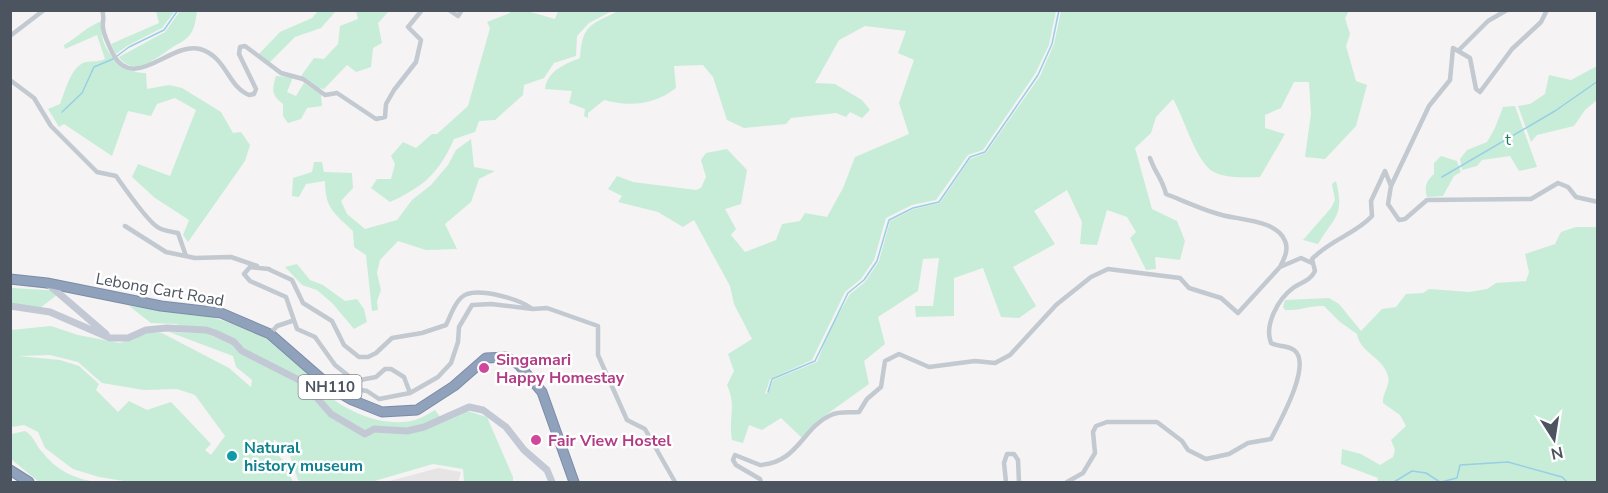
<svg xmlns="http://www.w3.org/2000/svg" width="1608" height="493" viewBox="0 0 1608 493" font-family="'Nunito Sans',sans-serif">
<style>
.education{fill:#e6e4e4}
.green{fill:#c7edd9;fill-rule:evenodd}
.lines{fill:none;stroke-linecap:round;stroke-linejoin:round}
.stream{stroke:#99cee5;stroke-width:1.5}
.highway-casing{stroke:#7b8ca8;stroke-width:11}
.street{stroke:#c2c9d0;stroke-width:4.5}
.secondary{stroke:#c3c9d4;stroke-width:7}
.highway{stroke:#90a1bc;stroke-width:9}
.hotel-dot{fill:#d1479c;stroke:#fff;stroke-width:2}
.culture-dot{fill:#0f9aa8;stroke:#fff;stroke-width:2}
.labels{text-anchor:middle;stroke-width:5;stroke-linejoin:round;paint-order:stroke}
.shield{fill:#fff;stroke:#82878f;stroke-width:1.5}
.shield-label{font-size:15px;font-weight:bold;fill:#4c545f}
.park-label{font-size:16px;fill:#227b57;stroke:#fff}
.street-label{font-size:16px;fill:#4c545f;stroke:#fff}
.hotel-label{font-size:16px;font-weight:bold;fill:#b23c85;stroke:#fff;text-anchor:start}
.culture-label{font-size:16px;font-weight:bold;fill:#0d838f;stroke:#fff;text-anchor:start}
</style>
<rect width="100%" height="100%" fill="#f5f3f3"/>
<path class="education" d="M438,468L461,472L458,482H386Z"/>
<path class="green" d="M156,11H175L162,28L127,46L116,54L111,44L159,23Z
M180,11H197C196,17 195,28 191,33C187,40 179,43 173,47C157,57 135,79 119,57L165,32Z
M318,11H336L321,28L295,37L269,63L258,55L280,32L312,18Z
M356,11H389L378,23L382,43L373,48L371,67L356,72L347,65L324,89L318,88L301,76L314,58L324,59L338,44L340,26L358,19Z
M509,11H527L555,19L558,11H612L589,23L577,36L576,56L554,63L544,78L524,85L523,95L495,120L479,121L475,132L454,139C439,173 423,187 390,202L371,188L377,179H391L395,164L391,156L403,142L416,148L432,134H437L468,106L490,28L487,22L510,13Z
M618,11H1056L1049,45L1035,74L983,150L968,155L936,200L912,205L886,218L874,260L861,279L845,292L812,360L770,379L765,394L768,393L773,380L817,362L830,329L850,294L865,282L879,261L890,221L914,209L940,203L970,159L986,153L1040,76L1054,44L1061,11H1349L1345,18L1350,34L1346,46L1356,81L1367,85L1356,126L1325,159L1305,157L1311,114L1309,82H1294L1281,108L1265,115V128L1285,134L1260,177C1245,177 1227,179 1214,172C1196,163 1184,117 1173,99L1156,117L1151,133L1135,148L1152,209L1177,221L1185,241L1180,260L1155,257L1156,269L1146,270L1130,238L1136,232L1127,217L1107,210L1097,245L1080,244L1082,222L1067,190L1034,211L1055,244L1013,267L1036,306L1019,318L1001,317L983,268L954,278V316L916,317L915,306H933L939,258L923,259L918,291L878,317L885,344L864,361L869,384L816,422L803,439L781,418L762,430L749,425L743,443L732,440C728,416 737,407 727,385L734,371L728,354L752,339L734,304L730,286L694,220L683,227L658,212L618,202L622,196L608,189L617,176L633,182L696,190L701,188L706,177L701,160L706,153L727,149L747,170L741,204L725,209L736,229L731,235L745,252L776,240L782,224L800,221L805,213L827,217L843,188L855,157L909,134L899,103L914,60L898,53L906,31L865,26L839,40L815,83L835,84L862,100L870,110L862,118L850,112L846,117L836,113L791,118L786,124L744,128L727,120L713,77L703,65L674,66L676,88C655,105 628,107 604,100L588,113V118L584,116L585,109L569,103L572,91L545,89C547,71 565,64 580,58C582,24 591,25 618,11Z
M102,21C97,47 120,74 146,73L147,89L169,85L182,88L221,112L233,133L241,132L250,145L245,161L188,242L183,235L189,220L155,198L132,177L138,164L170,176L196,110L175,98L157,104L151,116L128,111L112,156L64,124L59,127L48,109L60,104C65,92 71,65 86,62C93,61 98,62 105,59L97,35L65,49L64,45C78,37 86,27 102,21Z
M1597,66V100L1585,110L1574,126L1537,135L1531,142L1518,106L1530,104L1545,94L1549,75L1571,80Z
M276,76L293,77L287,92L296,96L304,83L321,94L322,106L307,108L301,119L288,123L283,116V104C271,95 272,90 276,76Z
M1515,106L1537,167L1519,171L1510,156L1482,160L1477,166L1462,170L1460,159L1467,150L1487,142L1495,128L1503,107Z
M471,139L474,167L495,171L479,179L471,202L445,224L457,249L426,250L398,241L380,260L377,273L381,290L377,301L378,310L372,311L366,255L354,247L353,231C334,213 325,208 325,181L306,184L299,197L292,196L293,178L312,172L314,162H322L324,172L352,173L353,188L341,201L347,214L365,229L397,220L412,200L431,185L448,165L456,150Z
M1441,156L1457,161L1461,172L1454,176L1443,196L1427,197C1424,187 1426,181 1434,174V163Z
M1336,181C1345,216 1334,217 1318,244L1303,240L1331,208L1335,200L1332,184Z
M1576,227H1597V482H1377L1378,478L1341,464L1342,449L1361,454L1380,465L1393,457L1395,450L1391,440L1406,426L1400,415L1383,403C1382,393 1391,385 1388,376C1383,357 1360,353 1357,334L1340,322L1324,306C1310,305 1300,311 1285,310L1283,307L1285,300L1329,298L1339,304L1361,331L1382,309L1396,307L1406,294L1423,293L1429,289L1469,292L1487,289L1496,283L1526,281L1529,272L1525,254L1555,244L1561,232Z
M297,264L310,280L323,285L345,301L357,299L364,309L367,322L354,329L332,303L317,290L302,285L285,267Z
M11,287L13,288L62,291L40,308L11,303Z
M129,306C185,312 219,313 270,340C293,353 307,376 326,393C347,413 386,428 415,420C422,418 429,413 435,410L441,418L406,429L365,431L331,412L303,380L243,350L234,341L176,324L151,323Z
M51,326L78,335L120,343L150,332L162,333L229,368L251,387L252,380L236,367L233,356L169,332L206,333L233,345L241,353L303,384L329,416L365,436L377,431L409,434L464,410L487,417L513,477V482H464L463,469L433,464L371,482H303L298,480L290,456L274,439L273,450L284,461L293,482H130L99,477L73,469L45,448L38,432L24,425L11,427V330ZM50,355L78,362L102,383L144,390L177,389L195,395L225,436L211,455L205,450L211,444L171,402L147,410L129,401L118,412L96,390L99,384L79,366L60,360L18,356Z
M25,431C35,437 35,445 43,453C57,471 75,479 97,482H39L11,459V434Z"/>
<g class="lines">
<path class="stream" d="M117,56L129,47L164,30L178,10
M62,112L82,93L94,67L113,59
M1442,177L1555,111L1598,81
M768,392L772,379L815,361L848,293L864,280L877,261L889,220L913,208L939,202L970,157L985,152L1038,75L1052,44L1059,10
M1394,482L1412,471L1426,473L1440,482
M1441,482L1457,478L1460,465L1508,462L1562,477L1567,482"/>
<g class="highway-casing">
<path id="highway" d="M10,279L47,283L161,306L221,313L270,334L333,389L352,400L382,412L417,410L454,386L486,358L507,357L519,365L542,392L574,482
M10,470L29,482"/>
</g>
<path class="street" d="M102,10C105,18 102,21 103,28C104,36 110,48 113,54C134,93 171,41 200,49C227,57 227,86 249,95L254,94L256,89L239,54L240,47L245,46L281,73L303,79L325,95L337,93L376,119L385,117L386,104L394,90L416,62L421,40L408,27L422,10
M449,10L458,16L462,10
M10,36L44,10
M1459,50L1488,21L1507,10
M10,80L34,98L51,126L97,172L116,176C123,186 150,224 159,228C165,231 173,232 178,233L186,256
M1150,158C1155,173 1162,178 1166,194C1184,201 1203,210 1222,215C1240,220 1277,220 1285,241C1289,250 1284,259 1280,267
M1391,186L1429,106L1450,80L1453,48L1470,58L1476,89L1480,92L1512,49L1541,22L1547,10
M125,226L166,252L195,258L231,257L257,266
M268,269L292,280L303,303L332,321L344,345L359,357H368L376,353L392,338L422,333L446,325C451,315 456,298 467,294C483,289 519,299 531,308
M269,269L250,267L244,274L250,281L286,297L297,329L315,337L335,365L355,381L376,377L385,369H391L404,377L410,393L438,377L451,363L458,342L459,327L472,305L491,304L533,309L547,308L598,326V355L627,420L645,429L675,482
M270,334L277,326L292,321
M352,400L355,389L367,391L379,399L410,393
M761,482L760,479L736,465L733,460L735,455L760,465C798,463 803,427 831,415C840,411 849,413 859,412L867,399L881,387L885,361L899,354L929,367L975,361L995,363L1010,355L1056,305L1091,277L1108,269L1180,278L1189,288L1221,298L1238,313L1280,267L1301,258L1312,263
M1006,482L1004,463L1007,454H1014L1018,460L1019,482
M1067,482L1083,473L1095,453L1093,432L1096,426L1107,422H1157L1182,441L1188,450L1206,459L1229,454L1248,443L1271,439C1279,423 1313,364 1294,350C1287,345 1278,347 1271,343C1264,325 1278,299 1293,288C1302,282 1310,281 1315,271L1312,259C1330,240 1357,233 1372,216L1371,201L1385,171L1391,186L1388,204L1399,220L1405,219L1427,200L1531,199L1558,183L1568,187L1576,197L1598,202"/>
<path class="secondary" d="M48,284L106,334
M10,306L50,312L110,338H128L146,330L167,328L206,330L215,333L234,342L242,351L303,382L331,414L365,434L374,429L407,431L424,427L469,407L483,410L506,427L524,450L547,470L552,482"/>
<use href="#highway" class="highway"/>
</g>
<g class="hotel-dot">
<circle cx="484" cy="368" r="6"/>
<circle cx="536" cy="440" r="6"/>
</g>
<circle class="culture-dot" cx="232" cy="456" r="6"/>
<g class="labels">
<rect class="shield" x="298.5" y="375" width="63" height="24" rx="4.5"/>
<g class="shield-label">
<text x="330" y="392">NH110</text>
</g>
<g class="park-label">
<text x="1508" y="145">t</text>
</g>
<g class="street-label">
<text transform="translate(160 289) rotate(10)" y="6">Lebong Cart Road</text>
</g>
<g class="hotel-label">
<text x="496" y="365">Singamari<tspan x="496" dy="18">Happy Homestay</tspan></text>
<text x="548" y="446">Fair View Hostel</text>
</g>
<g class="culture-label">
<text x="244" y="453">Natural<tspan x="244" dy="18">history museum</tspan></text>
</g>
</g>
<rect width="1608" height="493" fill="none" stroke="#4c545f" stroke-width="24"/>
<g transform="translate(1554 439) rotate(168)" stroke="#ffffff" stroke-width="4.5" paint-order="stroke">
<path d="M0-4.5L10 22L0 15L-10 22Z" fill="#4c545f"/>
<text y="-9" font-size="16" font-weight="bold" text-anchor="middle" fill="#4c545f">N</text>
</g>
</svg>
